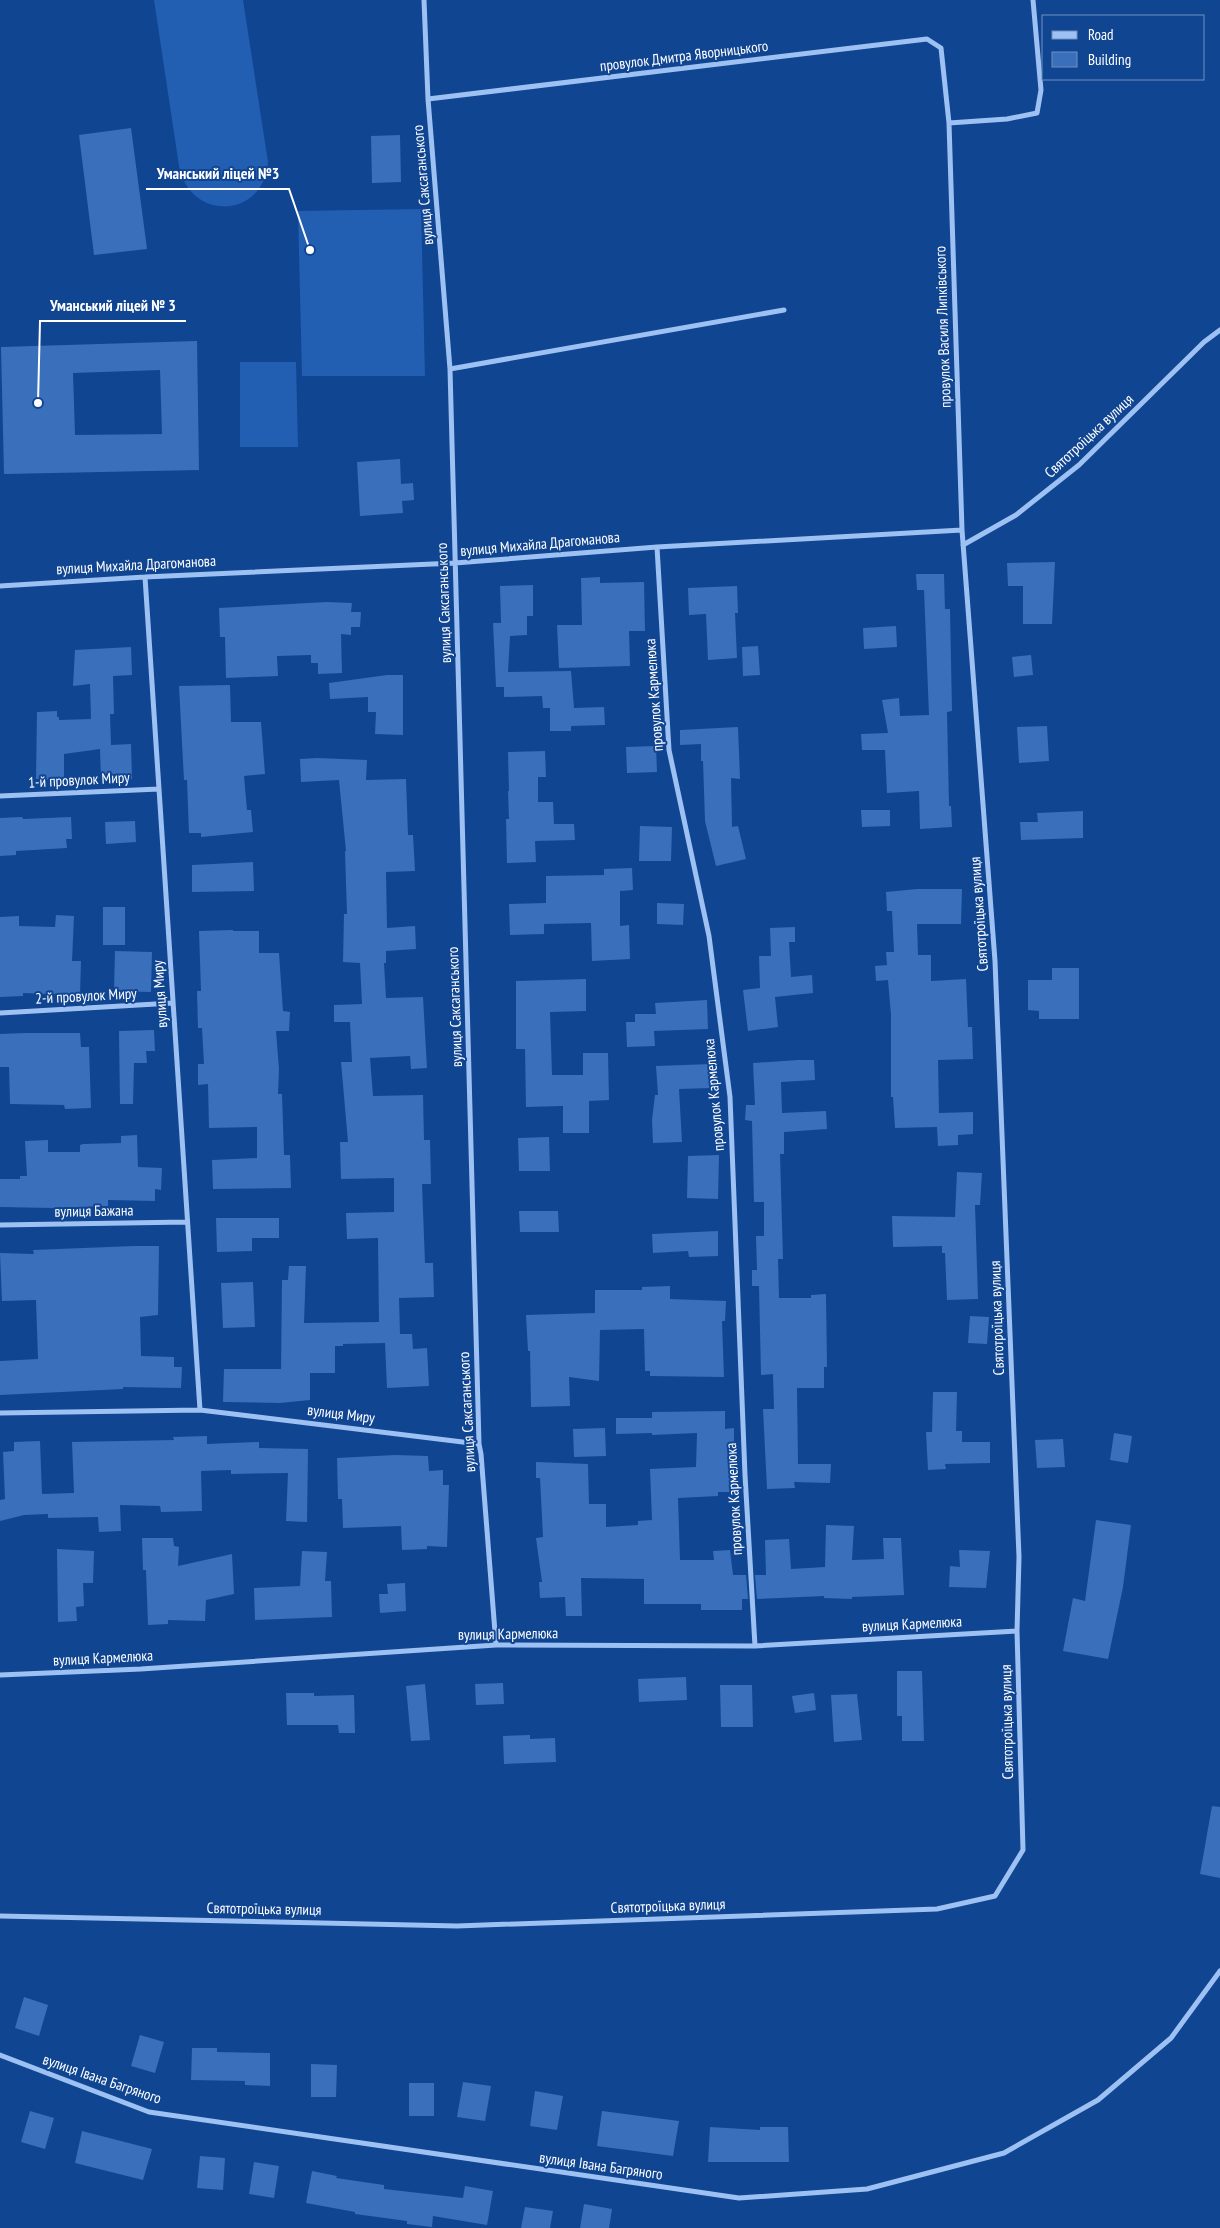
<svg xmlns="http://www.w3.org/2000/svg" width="1220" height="2228" viewBox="0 0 1220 2228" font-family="'PT Sans Narrow',sans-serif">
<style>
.grass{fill:#225eb2}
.building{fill:#396fbb;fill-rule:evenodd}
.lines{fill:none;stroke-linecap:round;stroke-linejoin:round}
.street{stroke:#9dc1f3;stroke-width:5}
.labels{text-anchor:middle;stroke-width:4;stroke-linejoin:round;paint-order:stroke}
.street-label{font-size:15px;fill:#fff;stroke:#104592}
.leader{fill:none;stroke:#fff;stroke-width:2}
.callout-dot{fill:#fff;stroke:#104592;stroke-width:2}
.callout-label{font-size:16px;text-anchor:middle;font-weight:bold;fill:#fff;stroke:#104592;stroke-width:4;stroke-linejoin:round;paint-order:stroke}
</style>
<rect width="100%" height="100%" fill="#104592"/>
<path class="grass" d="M154,0H243L268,162C264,219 190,222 179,166Z
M421,209L425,376H302L298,211Z
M240,362H296L298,447H240Z"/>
<path class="building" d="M131,128L147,249L94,255L79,135Z
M400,135L401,182L372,183L371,136Z
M197,341L199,470L4,474L1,347ZM160,370L162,434L75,435L73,373Z
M400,459L401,484L413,483L414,500L402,501L403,513L360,516L357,462Z
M1055,562L1052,624H1023V586H1008L1007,563Z
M916,574H944L945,609H950L952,711L947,712L949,806H951L952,827L920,829L919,791L887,793L885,750H862L861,734L888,733L882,700L899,698L900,716L929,715L924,590H917Z
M600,577V583L644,582L645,631H629L630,666L559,668L557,625H582L581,578Z
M533,585V616H527V635L510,636L508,672L571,671L574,708L604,707L605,725L571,726V731H550V708H543L542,696L504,697V687H496L493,623H501L500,586Z
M737,586L738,613H735L737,658L708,660L706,614L689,615L688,588Z
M327,602L352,603L351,612H361L360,627H351V635L341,634L342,673L318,674V663H311V655L277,656L278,676L226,678L225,637H220L219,608Z
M896,626L897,647L864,649L863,628Z
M758,646L760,675L743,676L742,647Z
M131,647L132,675L113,676L114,714H110L111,745L131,744L132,779L101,780L100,749L64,754V780L36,779L37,712L57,711V717H59V720L91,719L90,684L73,686L75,650Z
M1031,655L1033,675L1014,677L1012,657Z
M387,675H403V735L375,734L376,712H368V697L330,699L329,683Z
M230,685L231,722H261L265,774L244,776L247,810H251L253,832L201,837V833H189L187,780H184L179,686Z
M1047,726L1049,761L1019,763L1017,727Z
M738,727L740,779L731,778L732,827L738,826L746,859L716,866L705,821L703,761H701V744L680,745V730Z
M656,746L657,772L627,773L626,747Z
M545,751L546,777H538V802H553L554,824H574L575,840L535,841L536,862L507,863L506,819H509L508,791H509L508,752Z
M317,758L367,760L366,780L406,779L408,835H413L415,871L386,872L387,928L415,926L416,949L386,951V963H384L386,998L423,997L427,1068L411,1069L410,1056L370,1058L373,1096L423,1095L424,1140H430L431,1184H422L425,1263H433L434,1297L399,1298L400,1334H412L413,1349L427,1348L429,1386L387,1388L385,1343L343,1344V1346H335V1373H310V1400L280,1403L223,1402L224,1369H281L282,1280H288L289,1266H306L304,1323L379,1322L378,1238L347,1239L346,1213L394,1212V1178L341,1179L340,1142H348L341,1062H352L350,1022H334V1005L362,1004L360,963L343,962L344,914H347L345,851H346L339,780L301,782L300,759Z
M861,810H890V826L862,827Z
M1083,811V838L1021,840L1020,822H1038L1037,813Z
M22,817L23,819L71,817L72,839H66L67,848L16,851V855L0,856V818Z
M135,821L136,842L106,844L105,822Z
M640,826L672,827L671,861H639Z
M253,862L254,891L192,892V865Z
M632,868L633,890L620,891V926L629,925L630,959L592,961L591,923L544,924V934L510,935L509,904L546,903V876L604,875V869Z
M917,889H962L961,924H917L918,955H931V981L966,979L968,1027H972L973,1059L938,1060L939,1113L973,1112V1134L958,1135V1145L938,1146L937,1127L895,1128L893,1097H891V1015L888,980L876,981L875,966L887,965L886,952H894L892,911H887L886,892Z
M657,903L684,904L683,925L657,924Z
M103,907H125V945H103Z
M56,915L74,916L72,961H81L80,995L23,993V996L0,997V917L19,916V926L55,927Z
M795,927V942H789L791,977L812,975L813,993L775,997L778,1027L748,1031L743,990L760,988L759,956H771L770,928Z
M233,930V931H259V953H279L283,1011L290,1012L289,1031H276L279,1069L278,1094H282L284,1155H290L291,1188L213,1189L212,1160L257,1158V1127L209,1128L208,1084L198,1085V1064H204L202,1028H198L197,991H201L199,931Z
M115,951L152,952L151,992L114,991Z
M1052,968H1079V1019H1039V1011L1028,1010V980H1052Z
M586,979V1011L550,1012L552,1075H583V1053H608L609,1100L589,1101V1133H563V1106L526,1107L525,1049H516V981Z
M707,1000L708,1029L654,1031L655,1046L627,1047L626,1022H635V1014H656L655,1003Z
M154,1030L155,1051H146L147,1063H134L133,1104H120L119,1031Z
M25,1033H80L81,1047H89L91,1108L65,1109L64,1105L10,1104L9,1067H0V1034Z
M798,1060H814L815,1080L781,1082L782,1113L826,1111L827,1129L784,1132V1154H780L783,1259H778L779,1298H811V1295L826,1294L827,1367H824V1388H797L798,1464H831L830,1483L794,1482L795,1488L767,1489L763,1409H774L773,1374L761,1375L759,1286H752V1270H757L756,1236H764V1202H754L752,1121L745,1120L746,1105H755L753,1063Z
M711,1064L712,1088L679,1089L682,1142L653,1143L652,1120L655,1095H658L656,1066Z
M137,1135L138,1167L162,1168L161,1190L155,1189V1201L108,1200V1206L53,1208L0,1207V1179H20V1176H27L25,1141L48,1140V1152H80V1145L83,1144L121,1143V1136Z
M549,1137L550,1171H519L518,1138Z
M719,1155L718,1199L687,1198L688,1156Z
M957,1172L982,1173L980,1205H975L978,1299L947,1300L945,1253H942V1246L893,1247L892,1216L955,1217Z
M519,1211H558L559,1232H520Z
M216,1218H279V1238H252V1251L217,1252Z
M718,1231V1256L689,1257L688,1251L653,1253L652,1234Z
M134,1246H159L158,1315L140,1317L141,1356L174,1357V1367H182L181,1388L123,1387V1389L0,1395V1361L38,1359L36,1300L2,1301L0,1253L34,1254L33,1250Z
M253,1282L255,1327L223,1328L221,1283Z
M670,1286V1299L726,1301L725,1321H722L724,1377L650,1376V1371H645L644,1329L600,1330L599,1381L569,1377L570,1406L531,1407L530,1351H528L526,1315L595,1313V1290H642V1287Z
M970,1316L989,1317L987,1344L968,1343Z
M933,1392H957L956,1431H962V1442H990V1463L945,1464L946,1469L928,1470L926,1432H932Z
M725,1411V1429L734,1428V1449L729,1450L730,1492H718V1496L678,1498L680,1560H714L713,1551L730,1550L733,1575H746L748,1599H742V1610H701V1604H644V1579L581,1578L582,1616H566L565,1597L540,1598L539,1582H542L536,1538L543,1537L540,1478H536V1462L588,1464L589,1504H606V1527L638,1525V1521L652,1520L650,1469L696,1467L697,1433L652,1435V1433L616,1434V1418H652V1412Z
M605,1428L606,1456L574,1457L573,1429Z
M1114,1433L1132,1436L1128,1463L1110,1460Z
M207,1436V1444L259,1442V1448L308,1449L307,1522L286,1521L288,1473L231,1474V1470L201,1471L202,1511L161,1512L160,1506L120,1505L121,1531L99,1532L98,1517L48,1518V1514L24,1515L0,1521V1500L5,1499L3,1452L14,1451V1442L40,1441L42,1494L74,1493L72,1442L174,1440L173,1437Z
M1063,1439L1065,1467L1037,1468L1035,1440Z
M395,1455L428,1456L429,1471L443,1470V1485H449L447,1547L427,1546V1549L402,1550L401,1526L343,1528L342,1499H338L337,1458Z
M1096,1520L1131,1525L1123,1587L1108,1659L1063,1651L1073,1598L1085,1601Z
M826,1525L854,1526L852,1560L884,1559L883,1538H901L904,1595L852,1597V1599L824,1598V1596L757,1599L755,1575H766L765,1540L789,1539L791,1569L825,1567Z
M142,1538H173L174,1546L179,1547L178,1566L232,1554L234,1594L206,1600L205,1621L168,1620V1624L148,1625L146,1570H143Z
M57,1549L94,1551L93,1583H83L84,1606L76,1607L77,1621L58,1622Z
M959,1550L990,1551L986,1588L949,1587L950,1566L960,1567Z
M302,1551L327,1552L325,1581H331L332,1617L255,1620L254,1588L300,1586Z
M405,1583L406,1611L380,1613L379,1594H388L387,1584Z
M897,1671H922L924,1741H902V1716H897Z
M686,1677L687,1700L639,1702L638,1679Z
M503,1683L504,1704L476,1705L475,1684Z
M425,1684L430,1740L411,1741L406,1686Z
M720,1685H752L753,1727H721Z
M286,1693H314V1696L354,1695L355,1733H339L338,1725H287Z
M814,1693L816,1710L795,1713L792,1696Z
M857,1694L862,1740L834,1742L831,1695Z
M530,1735V1739L555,1738L556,1762L504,1764L503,1736Z
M1212,1806L1220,1807V1878L1200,1874Z
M24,1997L48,2005L39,2036L15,2028Z
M140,2035L164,2042L155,2073L131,2066Z
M192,2048H217V2052L270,2053V2086L245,2085V2081L191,2080Z
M311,2064L337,2065L336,2097H311Z
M463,2082L491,2086L485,2121L457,2117Z
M409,2083H434V2116H409Z
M535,2091L563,2096L557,2130L530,2126Z
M30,2111L54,2118L45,2149L21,2142Z
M602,2111L679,2121L673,2156L597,2146Z
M710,2127L760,2130V2127H788L789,2162H708Z
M82,2131L152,2149L143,2180L75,2163Z
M200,2156L225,2158L223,2190L197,2188Z
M254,2162L279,2166L274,2198L249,2194Z
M312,2171L337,2176L336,2178L384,2185V2189L463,2198L465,2186L493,2191L487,2225L433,2216L432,2227L407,2224V2221L355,2214V2212L306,2203Z
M584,2204L612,2209L609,2228H580Z
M525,2207L553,2211L550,2228H521Z"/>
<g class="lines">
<path class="street" d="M424,0L428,99L450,369L479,1444L481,1454L496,1645
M949,123L1007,119L1037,113L1041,90L1033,0
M450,369L784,310
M963,545L1016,515L1079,465L1204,342L1220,330
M657,547L669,750L709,936L730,1097L745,1475L755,1646
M145,577L200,1410
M0,586L145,577L455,563L657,547L962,530
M0,796L159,789
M0,1013L173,1003
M0,1225L187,1222
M0,1413L200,1410L479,1444
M0,1675L141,1669L496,1645L755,1646L1017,1631
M0,1916L457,1926L937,1909L995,1896L1023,1850L1017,1631L1019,1557L995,961L962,530L949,123L941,48L927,39L428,99
M0,2055L149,2112L739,2198L867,2189L1004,2153L1098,2100L1171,2038L1220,1971"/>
</g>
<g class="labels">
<g class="street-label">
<text transform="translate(684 56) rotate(-7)" y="5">провулок Дмитра Яворницького</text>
<text transform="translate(423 185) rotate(-95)" y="5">вулиця Саксаганського</text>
<text transform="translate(943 327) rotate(-92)" y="5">провулок Василя Липківського</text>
<text transform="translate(1089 436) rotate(-43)" y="5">Святотроїцька вулиця</text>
<text transform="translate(540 544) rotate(-5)" y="5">вулиця Михайла Драгоманова</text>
<text transform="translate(136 565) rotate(-3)" y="5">вулиця Михайла Драгоманова</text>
<text transform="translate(444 603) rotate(-92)" y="5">вулиця Саксаганського</text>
<text transform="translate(654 695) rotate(-94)" y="5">провулок Кармелюка</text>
<text transform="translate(79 780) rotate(-3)" y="5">1-й провулок Миру</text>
<text transform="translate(979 914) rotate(-94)" y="5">Святотроїцька вулиця</text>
<text transform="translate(160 994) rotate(-94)" y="5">вулиця Миру</text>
<text transform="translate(86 996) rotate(-3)" y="5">2-й провулок Миру</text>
<text transform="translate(455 1007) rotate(-92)" y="5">вулиця Саксаганського</text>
<text transform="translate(714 1095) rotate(-95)" y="5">провулок Кармелюка</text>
<text transform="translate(94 1211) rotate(-1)" y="5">вулиця Бажана</text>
<text transform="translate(997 1318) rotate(-92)" y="5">Святотроїцька вулиця</text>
<text transform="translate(467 1412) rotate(-93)" y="5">вулиця Саксаганського</text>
<text transform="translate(341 1414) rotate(7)" y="5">вулиця Миру</text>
<text transform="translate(734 1499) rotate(-93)" y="5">провулок Кармелюка</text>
<text transform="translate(912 1624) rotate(-3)" y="5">вулиця Кармелюка</text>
<text transform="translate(508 1634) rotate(-1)" y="5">вулиця Кармелюка</text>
<text transform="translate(103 1658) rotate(-3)" y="5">вулиця Кармелюка</text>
<text transform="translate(1007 1722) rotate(-91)" y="5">Святотроїцька вулиця</text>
<text transform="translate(668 1906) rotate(-2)" y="5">Святотроїцька вулиця</text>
<text transform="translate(264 1909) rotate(1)" y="5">Святотроїцька вулиця</text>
<text transform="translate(102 2079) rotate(19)" y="5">вулиця Івана Багряного</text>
<text transform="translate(601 2166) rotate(8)" y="5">вулиця Івана Багряного</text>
</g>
</g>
<path class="leader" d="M310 250L289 189H146M38 403L40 321H186"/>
<g class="callout-dot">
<circle cx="310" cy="250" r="5"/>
<circle cx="38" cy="403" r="5"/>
</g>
<g class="callout-label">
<text x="218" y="179">Уманський ліцей №3</text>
<text x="113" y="311">Уманський ліцей № 3</text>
</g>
<rect x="1042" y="15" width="162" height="65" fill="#104592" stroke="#708fbe"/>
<rect x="1052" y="31" width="25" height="8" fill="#9dc1f3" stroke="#708fbe"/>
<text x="1088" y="40" font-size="15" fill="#ffffff">Road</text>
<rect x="1052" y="52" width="25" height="15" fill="#396fbb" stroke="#708fbe"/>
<text x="1088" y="65" font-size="15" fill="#ffffff">Building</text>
</svg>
